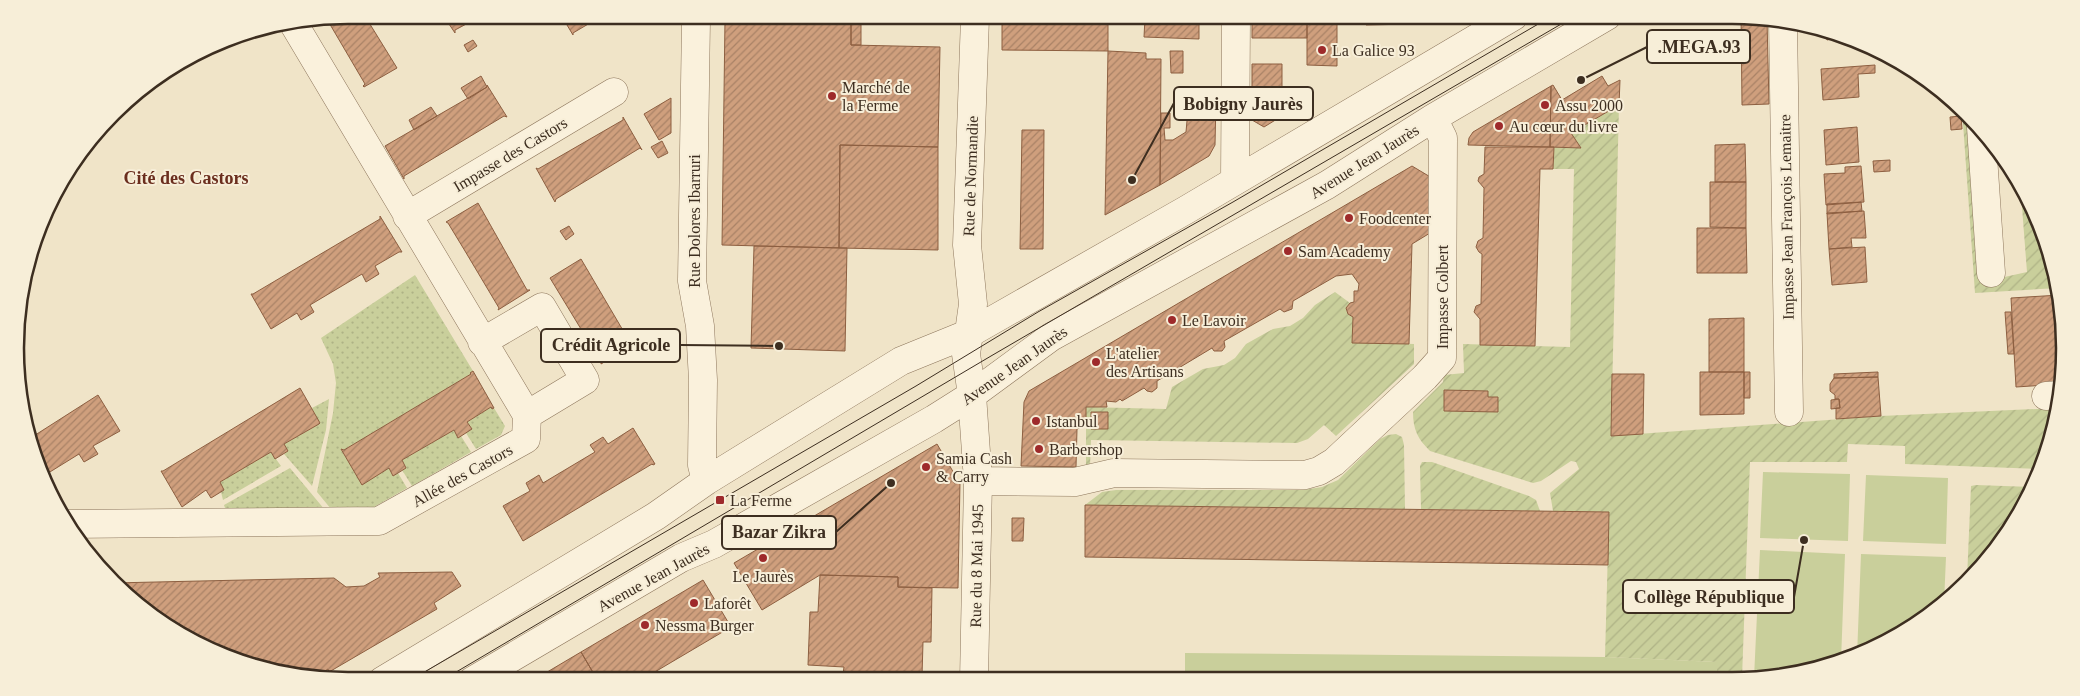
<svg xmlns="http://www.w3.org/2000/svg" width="2080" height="696" viewBox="0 0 2080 696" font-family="'Times New Roman',serif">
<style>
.grass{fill:url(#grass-dots)}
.park{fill:#c9cf9b}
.garden{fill:url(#garden-furrows)}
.building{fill:url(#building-hatch);stroke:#8d5f41}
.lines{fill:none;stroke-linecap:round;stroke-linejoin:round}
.minor-casing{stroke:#8d765c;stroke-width:29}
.minor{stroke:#faf1dc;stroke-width:28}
.tram{stroke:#3d2e20;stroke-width:1}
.poi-dot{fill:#9e2a2b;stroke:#f7eed8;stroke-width:2}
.labels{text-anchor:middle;stroke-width:4;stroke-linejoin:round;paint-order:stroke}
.poi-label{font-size:16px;fill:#3d2e20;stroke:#f7eed8;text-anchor:start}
.street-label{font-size:16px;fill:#3d2e20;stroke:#f7eed8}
.neighbourhood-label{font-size:18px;font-weight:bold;fill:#6b2e1e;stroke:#f7eed8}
.rim{fill:none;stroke:#3d2e20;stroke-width:2.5}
.leader{fill:none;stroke:#3d2e20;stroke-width:2}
.callout-dot{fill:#3d2e20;stroke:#f7eed8;stroke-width:2}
.callout{fill:#f7eed8;stroke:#3d2e20;stroke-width:2}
.callout-label{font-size:18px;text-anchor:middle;font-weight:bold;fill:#3d2e20}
</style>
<defs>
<pattern id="grass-dots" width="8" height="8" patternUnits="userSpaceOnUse" patternTransform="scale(1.25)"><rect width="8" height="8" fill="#c9cf9b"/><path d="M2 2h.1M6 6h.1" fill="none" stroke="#aeb285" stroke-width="1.8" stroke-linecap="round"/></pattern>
<pattern id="garden-furrows" width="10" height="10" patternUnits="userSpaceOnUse" patternTransform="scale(1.25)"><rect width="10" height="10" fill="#c9cf9b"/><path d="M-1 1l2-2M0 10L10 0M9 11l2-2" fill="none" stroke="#aeb285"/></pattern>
<pattern id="building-hatch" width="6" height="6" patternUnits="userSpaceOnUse" patternTransform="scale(1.25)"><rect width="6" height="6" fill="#cf9f7d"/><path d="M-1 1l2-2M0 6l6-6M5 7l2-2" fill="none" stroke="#a98266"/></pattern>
</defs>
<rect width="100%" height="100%" fill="#f0e4c8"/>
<path class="grass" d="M415,275L473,371L471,374L344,450L341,449L362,484L389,468L393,476L398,473L407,488L374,507L331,509L317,492L333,413L336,383L333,364L321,338Z
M329,399L326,430L312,486L284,454L288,451L284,444L319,424L312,408Z
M491,407L494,408L505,426L501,435L476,449L466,433L472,429L467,422Z
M454,430L458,437L461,436L471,452L412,486L402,470L406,468L402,460Z
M271,452L281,466L223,500L221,492L224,490L220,482Z
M290,468L325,510L225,508L224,505Z"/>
<path class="park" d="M1763,472L1850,474L1848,541L1760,538Z
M1866,475L1948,478L1946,544L1863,541Z
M1760,550L1845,554L1841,661L1775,678H1754Z
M1861,554L1946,557L1944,603L1857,656Z
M1185,653L1605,657L1717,662V678L1185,679Z"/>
<path class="garden" d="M1619,105L1611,436L1881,416L2058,408L2054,434L2039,469L1905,464V446L1848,444L1847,462H1750L1742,678H1717V662L1605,657L1609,512L1553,511L1550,493L1579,469L1576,462L1571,461L1541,481L1533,483L1430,451C1418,439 1413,430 1413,412L1443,382L1444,375L1464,373L1463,344L1570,347L1574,169H1553L1554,147L1580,148L1571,133Z
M1962,109L1969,116L1982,282L2027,272L2020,181L2038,221L2050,279H2056L2058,288L1975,293Z
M1335,292L1350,303L1346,308L1348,314L1353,317V342L1414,344V364L1336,436L1324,425L1308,439L1297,443L1091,440L1090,466L1086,467V407L1166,409L1172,387L1203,369L1224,365L1235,358L1246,344L1273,329L1290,326L1303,318L1315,305Z
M1396,434L1402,437L1404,445L1405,509L1085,505L1102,492L1116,490H1303L1322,487L1338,480L1380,439L1388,435Z
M1422,462H1432L1529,496L1536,500L1540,511L1421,509L1420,466Z
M1976,485L2032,487L2020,515L1967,579L1971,486Z"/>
<path class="building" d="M1411,16V24L1366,25V17Z
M1741,16L1767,20L1769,104L1742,105Z
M1199,17V39L1144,37L1145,18Z
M1252,17H1307V38H1252Z
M1307,17H1337V66L1307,65Z
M1002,18H1108V51L1002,50Z
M725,19H851V45L940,47L938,147L840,145L839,248L722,245Z
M851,19H861V45H851Z
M564,20H595L573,33V35Z
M328,21H368L397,68L364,87L363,86L365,84Z
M447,21H472L455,30V33Z
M1823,28L1843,36L1827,40Z
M473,40L477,46L468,52L464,45Z
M1108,51L1146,53V59H1161L1160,185L1105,215Z
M1170,51H1183V73H1171Z
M1252,64H1282V116L1264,127L1252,120Z
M1875,65V73L1858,74L1859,97L1823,100L1821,69Z
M481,76L487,87L468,99L461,88Z
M1602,76L1608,86L1620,80L1619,105L1571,133L1581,148L1550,147L1551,86L1553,85L1562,100Z
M487,85L507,117L504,116L404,176V179L385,146L487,87Z
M1551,86L1550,147L1468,145L1469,138L1473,132Z
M671,98V133L659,140L644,114Z
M1189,98L1216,99L1215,145L1209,156L1160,185L1161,113H1170V128H1164L1165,140H1173L1186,132Z
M431,107L437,116L414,130L409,120Z
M1961,116L1962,129L1951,130L1950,117Z
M623,117L642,150L640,148L556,199L555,202L536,168L538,169L623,120Z
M1857,127L1859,162L1826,165L1824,130Z
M1022,130H1044L1043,249H1020Z
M662,141L668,153L658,158L651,147Z
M1745,144L1746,182H1715V145Z
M840,145L938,147V250L839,248Z
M1485,147H1554L1553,169H1540L1535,346L1480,345V319L1474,312L1476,306L1481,304L1482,254L1479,252L1476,247L1478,241L1483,238L1484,188L1478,181L1479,177L1484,174Z
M1890,160V171L1874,172L1873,161Z
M1412,166L1432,178L1430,233L1412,244L1409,344L1352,343L1353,317L1348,314L1346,308L1350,303L1354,302V291H1358L1359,284L1352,274L1336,276L1293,301L1292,309L1284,312L1280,309L1224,341L1225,347L1222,351H1214L1212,348L1157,381V388L1152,392L1147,391L1144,388L1122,401L1120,399L1116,402L1106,401L1107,407H1086V422L1082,427L1077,429L1076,467L1021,466L1024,402L1029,391Z
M1861,166L1864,202L1826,205L1824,174L1845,173V167Z
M1710,182H1746V228L1710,227Z
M1861,202L1862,211L1827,214V204Z
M478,203L527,290H530L498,310L499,308L465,251L448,223L446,222Z
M1864,211L1866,238H1851L1852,247L1829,249L1827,213Z
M380,216L402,252H399L375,266L379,274L366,282L362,274L310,305L314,312L301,320L297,313L271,329L251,294H253L380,219Z
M569,226L574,234L566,240L560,231Z
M1697,228H1746L1747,273H1697Z
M754,246L847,248L845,351L751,348Z
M1865,247L1867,282L1832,285L1829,249Z
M581,259L631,344L633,345L601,364V362L550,278Z
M2060,295L2062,304L2064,369L2062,384L2016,387L2011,298Z
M2005,312H2011L2014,354H2008Z
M1744,318V372H1709V319Z
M473,371L494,408L492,409L491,407L467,422L472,429L458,438L454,430L402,460L406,468L398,473L393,476L389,468L362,485L341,449L344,450L471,374L470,373Z
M1700,372H1744V414L1700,415Z
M1744,372H1750V398H1744Z
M1878,372V377L1834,378V374Z
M1612,374H1644L1643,434L1611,436Z
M1878,377L1881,416L1836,419V408H1840L1839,399H1835V395L1830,391V384L1834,378Z
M300,388L320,423L319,424L284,444L288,451L275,459L271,452L220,482L224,490L211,498L206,490L182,507L161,471H163Z
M1444,390L1488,391V397H1498V412L1444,411Z
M98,395L120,431L93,446L98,454L84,462L79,454L45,475L29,439Z
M1839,399L1840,408L1831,409V400Z
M1091,412H1108V429H1091Z
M633,428L655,464L653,465L652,464L523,541L503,506L530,491L526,483L539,475L543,483L595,452L590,445L603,437L608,444Z
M937,444L955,475L951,477L954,483L960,482L958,588L898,587V577L820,575L762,610L734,563Z
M1085,505L1609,512L1608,565L1085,557Z
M1012,518H1024L1023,541H1012Z
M452,572L461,586L434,603L437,609L329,672L328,669L316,677L262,670L163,625L112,583L334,578L346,587L364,586L380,577L378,573Z
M820,575L898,577V587L932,588L931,642H923L922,676L843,674L844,667L808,665L810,612H818Z
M703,580L731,627L648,676L642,675V680L598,681L581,652Z
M581,652L598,681H532Z
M642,675L668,676V679L696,680H642Z"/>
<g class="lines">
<g class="minor-casing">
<path id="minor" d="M696,20L692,281L700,326L703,380L702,465L706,481
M1783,22L1789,412
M1981,127L1991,273
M1235,181L1236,17
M407,216L614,92
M482,342L542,307L585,380L527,415
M2046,396L2060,395
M978,481L1075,482L1114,473L1305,475L1319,471L1334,462L1425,377L1442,358L1443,138L1433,118
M67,524L379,521L526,439L527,415L292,21
M974,680L978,481L972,395L966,354L973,304L967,245L975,18
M382,681L656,516L706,481L901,361L970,333L1186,210L1514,16
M472,681L681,558L714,544L934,419L972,395L1051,337L1327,185L1433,118L1607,16"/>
</g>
<use href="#minor" class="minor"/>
<path class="tram" d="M409,681L916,386L1038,312L1233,202L1552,16
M441,681L991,356L1575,16"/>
</g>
<g class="poi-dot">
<circle cx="1322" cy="50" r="5"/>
<circle cx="832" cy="96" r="5"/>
<circle cx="1545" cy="105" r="5"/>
<circle cx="1499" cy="126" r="5"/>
<circle cx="1349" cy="218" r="5"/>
<circle cx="1288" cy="251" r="5"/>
<circle cx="1172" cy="320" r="5"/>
<circle cx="1096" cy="362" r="5"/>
<circle cx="1036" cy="421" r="5"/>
<circle cx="1039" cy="449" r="5"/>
<circle cx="926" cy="467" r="5"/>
<rect x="715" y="495" width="10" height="10" rx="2.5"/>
<circle cx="763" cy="558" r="5"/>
<circle cx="694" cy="603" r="5"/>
<circle cx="645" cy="625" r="5"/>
</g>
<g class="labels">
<g class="poi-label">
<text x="1332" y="56">La Galice 93</text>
<text x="842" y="93">Marché de<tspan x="842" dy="18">la Ferme</tspan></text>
<text x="1555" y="111">Assu 2000</text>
<text x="1509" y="132">Au cœur du livre</text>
<text x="1359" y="224">Foodcenter</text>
<text x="1298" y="257">Sam Academy</text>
<text x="1182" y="326">Le Lavoir</text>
<text x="1106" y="359">L'atelier<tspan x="1106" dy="18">des Artisans</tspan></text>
<text x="1046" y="427">Istanbul</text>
<text x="1049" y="455">Barbershop</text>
<text x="936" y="464">Samia Cash<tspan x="936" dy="18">&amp; Carry</tspan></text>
<text x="730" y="506">La Ferme</text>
<text x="763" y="582" text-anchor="middle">Le Jaurès</text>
<text x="704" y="609">Laforêt</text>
<text x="655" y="631">Nessma Burger</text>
</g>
<g class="street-label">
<text transform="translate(510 154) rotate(-31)" y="6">Impasse des Castors</text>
<text transform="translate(1364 161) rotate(-32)" y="6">Avenue Jean Jaurès</text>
<text transform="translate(970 176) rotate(-88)" y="6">Rue de Normandie</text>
<text transform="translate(1786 217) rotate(-91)" y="6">Impasse Jean François Lemaitre</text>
<text transform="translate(694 221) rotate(-90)" y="6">Rue Dolores Ibarruri</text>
<text transform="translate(1442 297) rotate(-90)" y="6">Impasse Colbert</text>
<text transform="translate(1014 365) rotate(-35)" y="6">Avenue Jean Jaurès</text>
<text transform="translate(462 475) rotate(-29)" y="6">Allée des Castors</text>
<text transform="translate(976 566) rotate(-89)" y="6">Rue du 8 Mai 1945</text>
<text transform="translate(653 577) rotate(-29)" y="6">Avenue Jean Jaurès</text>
</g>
<g class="neighbourhood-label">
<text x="186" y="184">Cité des Castors</text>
</g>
</g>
<path d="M0 0H2080V696H0ZM348 24H1732A324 324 0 0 1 2056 348V348A324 324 0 0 1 1732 672H348A324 324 0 0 1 24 348V348A324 324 0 0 1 348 24Z" fill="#f7eed8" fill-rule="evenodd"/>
<path class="rim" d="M348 24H1732A324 324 0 0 1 2056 348V348A324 324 0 0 1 1732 672H348A324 324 0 0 1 24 348V348A324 324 0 0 1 348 24Z"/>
<path class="leader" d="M1581 80L1647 47M1132 180L1174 103M779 346L680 345M891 483L836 532M1804 540L1794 597"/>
<g class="callout-dot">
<circle cx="1581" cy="80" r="5"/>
<circle cx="1132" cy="180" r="5"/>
<circle cx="779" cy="346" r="5"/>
<circle cx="891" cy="483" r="5"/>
<circle cx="1804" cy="540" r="5"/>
</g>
<g class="callout">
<rect x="1647" y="30" width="103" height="33" rx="5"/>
<rect x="1174" y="87" width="139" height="33" rx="5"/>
<rect x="541" y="329" width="139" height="33" rx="5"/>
<rect x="722" y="516" width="114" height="33" rx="5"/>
<rect x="1623" y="580" width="171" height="33" rx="5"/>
</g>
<g class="callout-label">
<text x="1699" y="53">.MEGA.93</text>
<text x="1243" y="110">Bobigny Jaurès</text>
<text x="611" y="351">Crédit Agricole</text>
<text x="779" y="538">Bazar Zikra</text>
<text x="1709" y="603">Collège République</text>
</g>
</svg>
